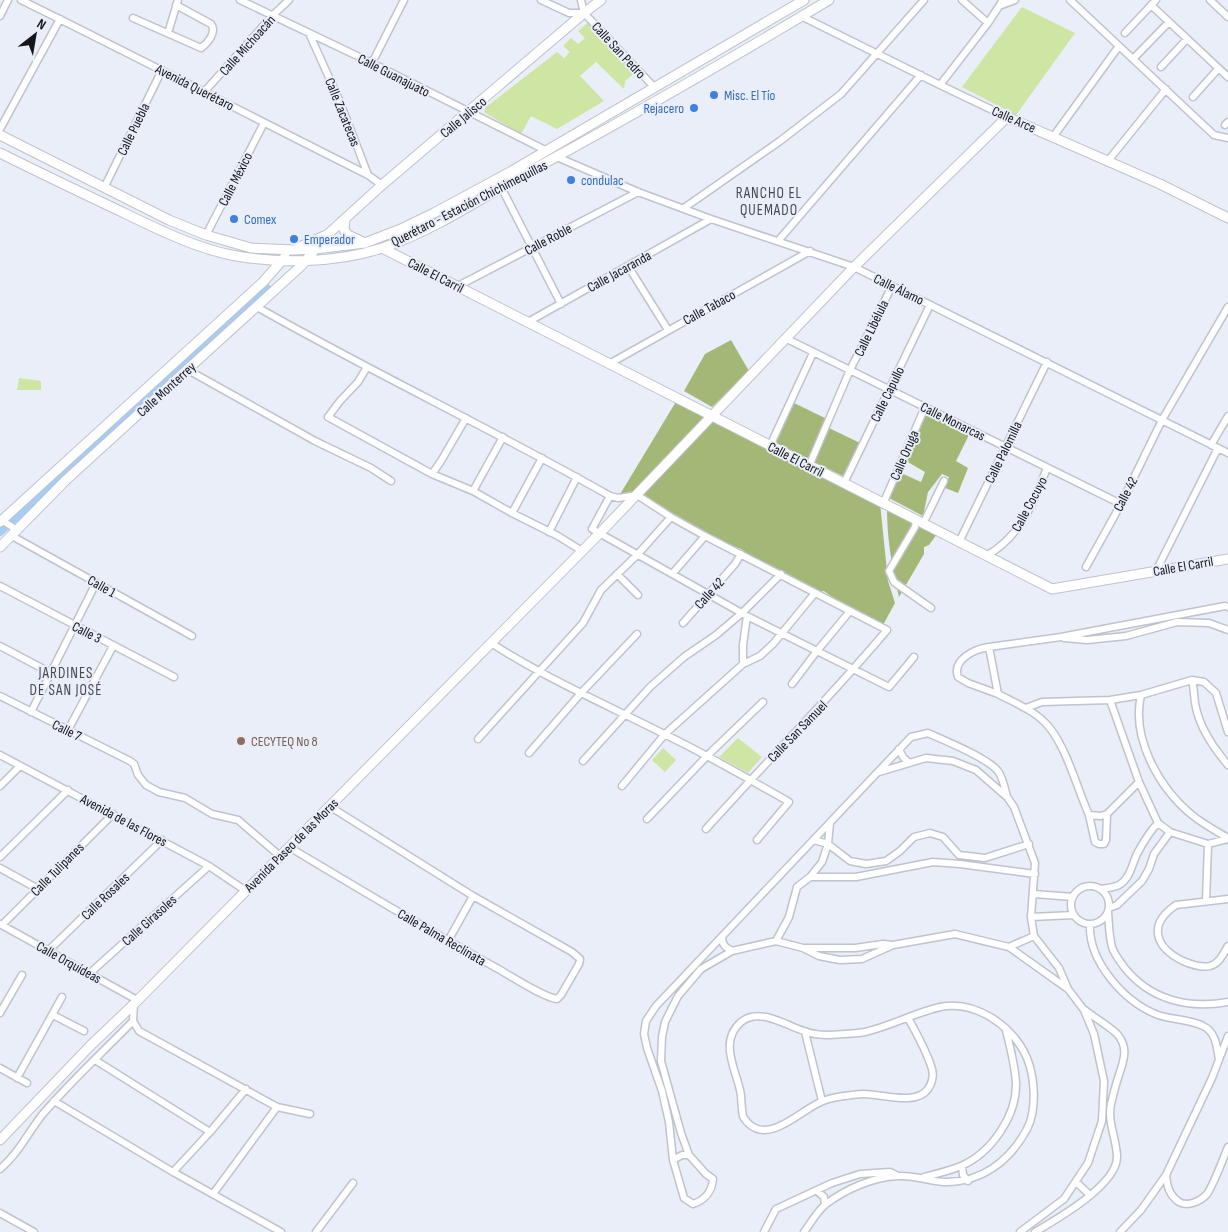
<svg xmlns="http://www.w3.org/2000/svg" width="1228" height="1232" viewBox="0 0 1228 1232" font-family="'Sofia Sans Condensed',sans-serif">
<style>
.green{fill:#cfe5a3}
.forest{fill:#a3b876}
.lines{fill:none;stroke-linecap:round;stroke-linejoin:round}
.canal{stroke:#a6ccf8;stroke-width:8}
.street-casing{stroke:#bec3cd;stroke-width:9}
.secondary-casing{stroke:#bec3cd;stroke-width:11}
.street{stroke:#fff;stroke-width:6}
.secondary{stroke:#fff;stroke-width:9}
.shop-dot{fill:#3f7fe0;stroke:#e9eef9;stroke-width:2}
.education-dot{fill:#8d6e63;stroke:#e9eef9;stroke-width:2}
.labels{text-anchor:middle;stroke-width:4;stroke-linejoin:round;paint-order:stroke}
.street-label{font-size:14px;fill:#15161a;stroke:#e9eef9}
.shop-label{font-size:14px;fill:#366cbe;stroke:#e9eef9;text-anchor:start}
.education-label{font-size:14px;fill:#785e54;stroke:#e9eef9;text-anchor:start}
.neighbourhood-label{font-size:15px;letter-spacing:1px;fill:#464a53;stroke:#e9eef9}
</style>
<rect width="100%" height="100%" fill="#e9eef9"/>
<path class="green" d="M1022,7L1075,33L1016,115L962,87Z
M590,21L636,72L625,81L624,89L596,62L580,76L604,101L557,129L531,116L521,134L484,112L486,107L557,52L564,58L570,52L563,46L571,38L578,44L585,38L578,31Z
M19,378L41,381V390H17Z
M738,738L762,757L748,773L719,757Z
M663,748L676,760L665,772L652,760Z"/>
<path class="forest" d="M731,340L749,371L712,407L684,391L705,354Z
M677,400L707,415L632,494L619,496Z
M794,403L827,419L809,459L774,442Z
M926,412L969,435L956,461L968,468L958,493L945,488L949,477L942,474L928,492L923,516L889,498L901,473L921,482L925,472L906,461Z
M712,418L880,503L888,581L895,603L883,625L856,610H850L824,591L816,592L752,557L741,549L726,544L636,496Z
M829,428L860,443L843,476L814,462Z
M887,508L937,534L929,545L924,547V554L899,597C892,568 887,539 887,508Z"/>
<g class="lines">
<path class="canal" d="M0,532L267,288"/>
<g class="street-casing">
<path id="street" d="M21,0C137,57 252,117 368,175
M240,0L372,63L547,151
M541,0L569,13H584
M581,0L584,13
M962,0L988,23
M1070,0L1214,135L1228,138
M1210,0L1228,17
M1151,5L1228,77
M999,6L1015,0
M584,13L654,87
M0,16L8,0
M801,16L940,85L1007,117
M133,18L201,48C208,43 217,32 211,24L176,5
M168,33L178,0
M309,33L340,102L368,175L382,185
M1125,33L1156,0
M1133,59L1169,22
M372,63L404,0
M1161,67L1187,39
M940,85L988,23L1003,0
M205,91L273,15L289,0
M1193,97L1218,69
M1225,125L1228,122
M0,129L60,19
M1053,137L1119,46
M557,157L638,192L711,219L854,267L1228,453
M1107,162L1166,89
M501,187L561,304
M104,188L162,70
M684,208L780,141L841,94L924,0
M206,235L264,123
M778,241L921,75
M628,266L668,330
M458,286L638,192
M257,307C373,373 494,430 610,496L618,498L637,495L671,517L705,536L887,630C829,699 766,762 706,829
M528,322L711,219
M785,338L1121,504
M609,364L810,251
M367,367L358,382L340,401L328,417L432,474L473,491L512,513L558,536L582,551
M188,370L315,441L371,468L391,481
M1211,445L1228,416
M770,446L813,353
M809,466L850,370L892,286
M432,474L441,461L466,418
M844,483L930,305
M473,491L503,437
M610,496L592,529L747,616L889,687L914,657
M883,504L925,407
M512,513L542,458
M0,519L17,530
M916,520L915,527L889,571L894,582L931,608
M923,524L944,481
M549,532L577,477
M12,536L192,636
M959,542L1047,362
M986,556C1021,536 1033,504 1047,468
M1086,567L1121,504L1162,420L1228,307
M1156,571L1218,448
M673,573L705,536
M617,574L638,595
M0,586L174,677
M683,623L735,564L741,554
M1064,638L1087,640L1126,636L1177,622L1209,623L1228,630
M491,643C545,678 605,704 662,733C706,754 747,778 789,802L757,840
M0,646L51,673
M989,647C974,649 952,660 958,677L968,683L998,694
M743,664V645L747,616
M1192,680C1194,688 1194,696 1195,703C1199,727 1213,747 1228,765
M792,684L817,651L850,611
M1141,695C1131,738 1159,788 1192,815C1203,824 1216,831 1228,838
M0,696L130,761L134,764L138,775L146,785L159,792L185,798L212,814L238,820L280,856
M1110,700L1139,782L1158,823L1170,832L1208,844L1228,839
M1026,708L1042,702L1110,700L1141,695L1192,680L1204,682L1216,693L1228,732
M31,712L96,583
M68,730L113,646
M478,739L583,623L601,590L638,554L671,517
M899,749L903,757L908,762
M529,753L582,692L637,634
M0,755L209,866L246,891
M583,761L650,687L684,657L716,635L742,613L781,574
M879,772L926,758L953,761L976,770L1007,797L1014,807L1035,863L1031,917L1034,936L1059,968L1068,989L1084,1010L1094,1034L1104,1081L1102,1121L1088,1163L1064,1199L1020,1232
M1139,782L1107,814L1101,816L1089,815C1077,788 1067,749 1049,727C1036,711 1015,703 998,694L989,647L1061,637L1225,606L1228,607
M0,786L20,766
M622,786L665,734L743,664L760,656L773,644L815,593
M1007,797C1005,789 1003,778 998,771C986,757 945,741 928,733L911,737L656,1006L646,1021L644,1034L647,1048L662,1091L669,1122L673,1160L684,1198L693,1204C705,1200 712,1191 713,1179L706,1174L689,1155L681,1133L661,1061L662,1037L665,1022L678,996L701,969L732,951L776,941L803,948L819,956L840,960L862,959L893,945L955,934L1009,947L1068,989
M1089,815L1095,842L1099,844H1104L1106,840L1107,814
M647,819L707,756L763,702
M814,840L828,844L850,861L866,864L886,861L900,851L914,837L930,833L943,837L959,855L985,858L1029,844
M289,847C356,887 424,928 493,966C508,974 542,997 557,999L561,995L579,964L580,959L572,952L473,896L329,806
M0,857L68,790
M0,868L38,889
M810,877H856L933,862L960,864L1035,874
M1071 905a19 19 0 1 1 38 0a19 19 0 1 1-38 0Z
M1100,889C1107,888 1113,888 1119,885C1131,878 1132,863 1138,852C1144,841 1150,831 1158,823
M1034,894L1073,897
M1228,899L1176,905C1148,924 1154,947 1183,961C1190,964 1202,968 1210,966C1220,963 1223,954 1228,946
M1206,901L1208,844
M1109,908L1117,905L1142,881L1149,869L1154,854L1170,832
M1108,912C1109,924 1109,936 1112,947C1114,954 1120,961 1124,967C1150,1000 1188,1009 1228,1002
M1031,917L1074,915
M0,924L137,1000
M1090,924C1088,961 1124,1002 1158,1015C1172,1020 1190,1019 1203,1026C1216,1032 1217,1047 1219,1060
M2,925L113,814
M722,937C722,945 725,947 732,951
M448,941L473,896
M776,941L789,917L797,887L810,877L822,862L828,844L830,823
M1009,947L1034,936
M805,948H855L883,944L892,945
M48,951L162,840
M90,973L209,866
M134,1004L133,1021L139,1031L277,1107L310,1114
M0,1013L22,975
M53,1015L84,1031
M805,1032L822,1101
M95,1060L210,1132
M0,1068L27,1083
M17,1078L62,997
M54,1101L173,1172L281,1232
M673,1160L682,1155H689
M962,1166L963,1175L968,1181
M0,1169C18,1154 28,1133 42,1115C70,1082 103,1052 133,1021
M173,1172L210,1132L246,1089
M1166,1175C1167,1186 1169,1195 1179,1202C1188,1207 1201,1201 1207,1194C1214,1184 1223,1159 1228,1147
M924,1177C936,1174 949,1171 961,1166C991,1153 1017,1116 1016,1083C1015,1065 1010,1047 1006,1030
M1076,1182L1090,1195
M817,1191L824,1197L825,1205
M213,1194L277,1107
M0,1213L34,1232
M316,1232L353,1183
M764,1232L776,1209L832,1183L860,1174L890,1172L898,1176
M804,1232C811,1223 817,1211 826,1204C846,1189 873,1177 898,1176C914,1175 929,1181 944,1182C981,1183 1010,1161 1027,1129C1037,1110 1035,1078 1027,1058C1013,1026 976,1000 940,1007C914,1013 891,1026 865,1032C854,1034 841,1034 829,1035C821,1035 811,1034 804,1031C785,1025 759,1007 741,1022C719,1041 735,1068 740,1090C742,1098 741,1108 743,1116C744,1119 747,1122 749,1124C771,1144 803,1108 823,1101C836,1096 851,1095 864,1094C881,1094 917,1106 928,1089C932,1083 934,1077 932,1069C927,1052 917,1034 908,1018
M1035,1232C1057,1219 1117,1185 1117,1157C1117,1140 1107,1122 1111,1104C1113,1096 1115,1087 1118,1078C1122,1064 1130,1050 1118,1035C1112,1028 1093,1017 1085,1010
M1120,1232L1141,1210L1166,1175L1212,1078L1228,1036"/>
</g>
<g class="secondary-casing">
<path id="secondary" d="M0,135L169,220L206,235L251,248L293,250L315,249L365,243L401,229L434,213L510,172L804,0
M0,153C40,173 80,192 120,211C155,228 193,247 231,255C278,264 337,263 382,248C430,232 477,201 521,176C625,120 727,61 829,0
M345,219L344,230L348,235L363,242
M297,248L324,236
M382,248L1052,589L1228,559
M0,522L263,282L285,257
M0,547L66,480L301,266L327,235L382,185L584,13L601,0
M0,1140L90,1046L134,1004L600,533L854,267L1007,117L1160,184L1228,218"/>
</g>
<use href="#street" class="street"/>
<use href="#secondary" class="secondary"/>
</g>
<g class="shop-dot">
<circle cx="714" cy="95" r="5"/>
<circle cx="694" cy="108" r="5"/>
<circle cx="571" cy="180" r="5"/>
<circle cx="234" cy="219" r="5"/>
<circle cx="294" cy="239" r="5"/>
</g>
<circle class="education-dot" cx="241" cy="741" r="5"/>
<g class="labels">
<g class="street-label">
<text transform="translate(247 45) rotate(-48)" y="5">Calle Michoacán</text>
<text transform="translate(619 50) rotate(47)" y="5">Calle San Pedro</text>
<text transform="translate(394 75) rotate(27)" y="5">Calle Guanajuato</text>
<text transform="translate(195 87) rotate(27)" y="5">Avenida Querétaro</text>
<text transform="translate(343 112) rotate(68)" y="5">Calle Zacatecas</text>
<text transform="translate(463 117) rotate(-40)" y="5">Calle Jalisco</text>
<text transform="translate(1014 119) rotate(24)" y="5">Calle Arce</text>
<text transform="translate(133 129) rotate(-64)" y="5">Calle Puebla</text>
<text transform="translate(235 179) rotate(-63)" y="5">Calle México</text>
<text transform="translate(469 203) rotate(-27)" y="5">Querétaro - Estación Chichimequillas</text>
<text transform="translate(548 239) rotate(-28)" y="5">Calle Roble</text>
<text transform="translate(619 271) rotate(-29)" y="5">Calle Jacaranda</text>
<text transform="translate(436 275) rotate(27)" y="5">Calle El Carril</text>
<text transform="translate(899 289) rotate(26)" y="5">Calle Álamo</text>
<text transform="translate(709 307) rotate(-29)" y="5">Calle Tabaco</text>
<text transform="translate(871 328) rotate(-64)" y="5">Calle Libélula</text>
<text transform="translate(166 389) rotate(-42)" y="5">Calle Monterrey</text>
<text transform="translate(887 394) rotate(-64)" y="5">Calle Capullo</text>
<text transform="translate(953 421) rotate(26)" y="5">Calle Monarcas</text>
<text transform="translate(1003 452) rotate(-64)" y="5">Calle Palomilla</text>
<text transform="translate(904 455) rotate(-67)" y="5">Calle Oruga</text>
<text transform="translate(796 459) rotate(27)" y="5">Calle El Carril</text>
<text transform="translate(1125 494) rotate(-63)" y="5">Calle 42</text>
<text transform="translate(1029 504) rotate(-62)" y="5">Calle Cocuyo</text>
<text transform="translate(1183 566) rotate(-10)" y="5">Calle El Carril</text>
<text transform="translate(102 586) rotate(29)" y="5">Calle 1</text>
<text transform="translate(709 593) rotate(-48)" y="5">Calle 42</text>
<text transform="translate(87 632) rotate(27)" y="5">Calle 3</text>
<text transform="translate(67 730) rotate(26)" y="5">Calle 7</text>
<text transform="translate(797 731) rotate(-46)" y="5">Calle San Samuel</text>
<text transform="translate(124 820) rotate(28)" y="5">Avenida de las Flores</text>
<text transform="translate(291 845) rotate(-45)" y="5">Avenida Paseo de las Moras</text>
<text transform="translate(57 869) rotate(-45)" y="5">Calle Tulipanes</text>
<text transform="translate(105 896) rotate(-44)" y="5">Calle Rosales</text>
<text transform="translate(149 920) rotate(-42)" y="5">Calle Girasoles</text>
<text transform="translate(442 937) rotate(30)" y="5">Calle Palma Reclinata</text>
<text transform="translate(69 962) rotate(29)" y="5">Calle Orquídeas</text>
</g>
<g class="shop-label">
<text x="724" y="100">Misc. El Tío</text>
<text x="684" y="113" text-anchor="end">Rejacero</text>
<text x="581" y="185">condulac</text>
<text x="244" y="224">Comex</text>
<text x="304" y="244">Emperador</text>
</g>
<g class="education-label">
<text x="251" y="746">CECYTEQ No 8</text>
</g>
<g class="neighbourhood-label">
<text x="769" y="198">RANCHO EL<tspan x="769" dy="17">QUEMADO</tspan></text>
<text x="66" y="678">JARDINES<tspan x="66" dy="17">DE SAN JOSÉ</tspan></text>
</g>
</g>
<g transform="translate(35 35) rotate(31)" stroke="#e9eef9" stroke-width="4" paint-order="stroke">
<path d="M0-4L9 19L0 12L-9 19Z" fill="#15161a"/>
<text y="-8" font-size="14" font-weight="bold" text-anchor="middle" fill="#15161a">N</text>
</g>
</svg>
